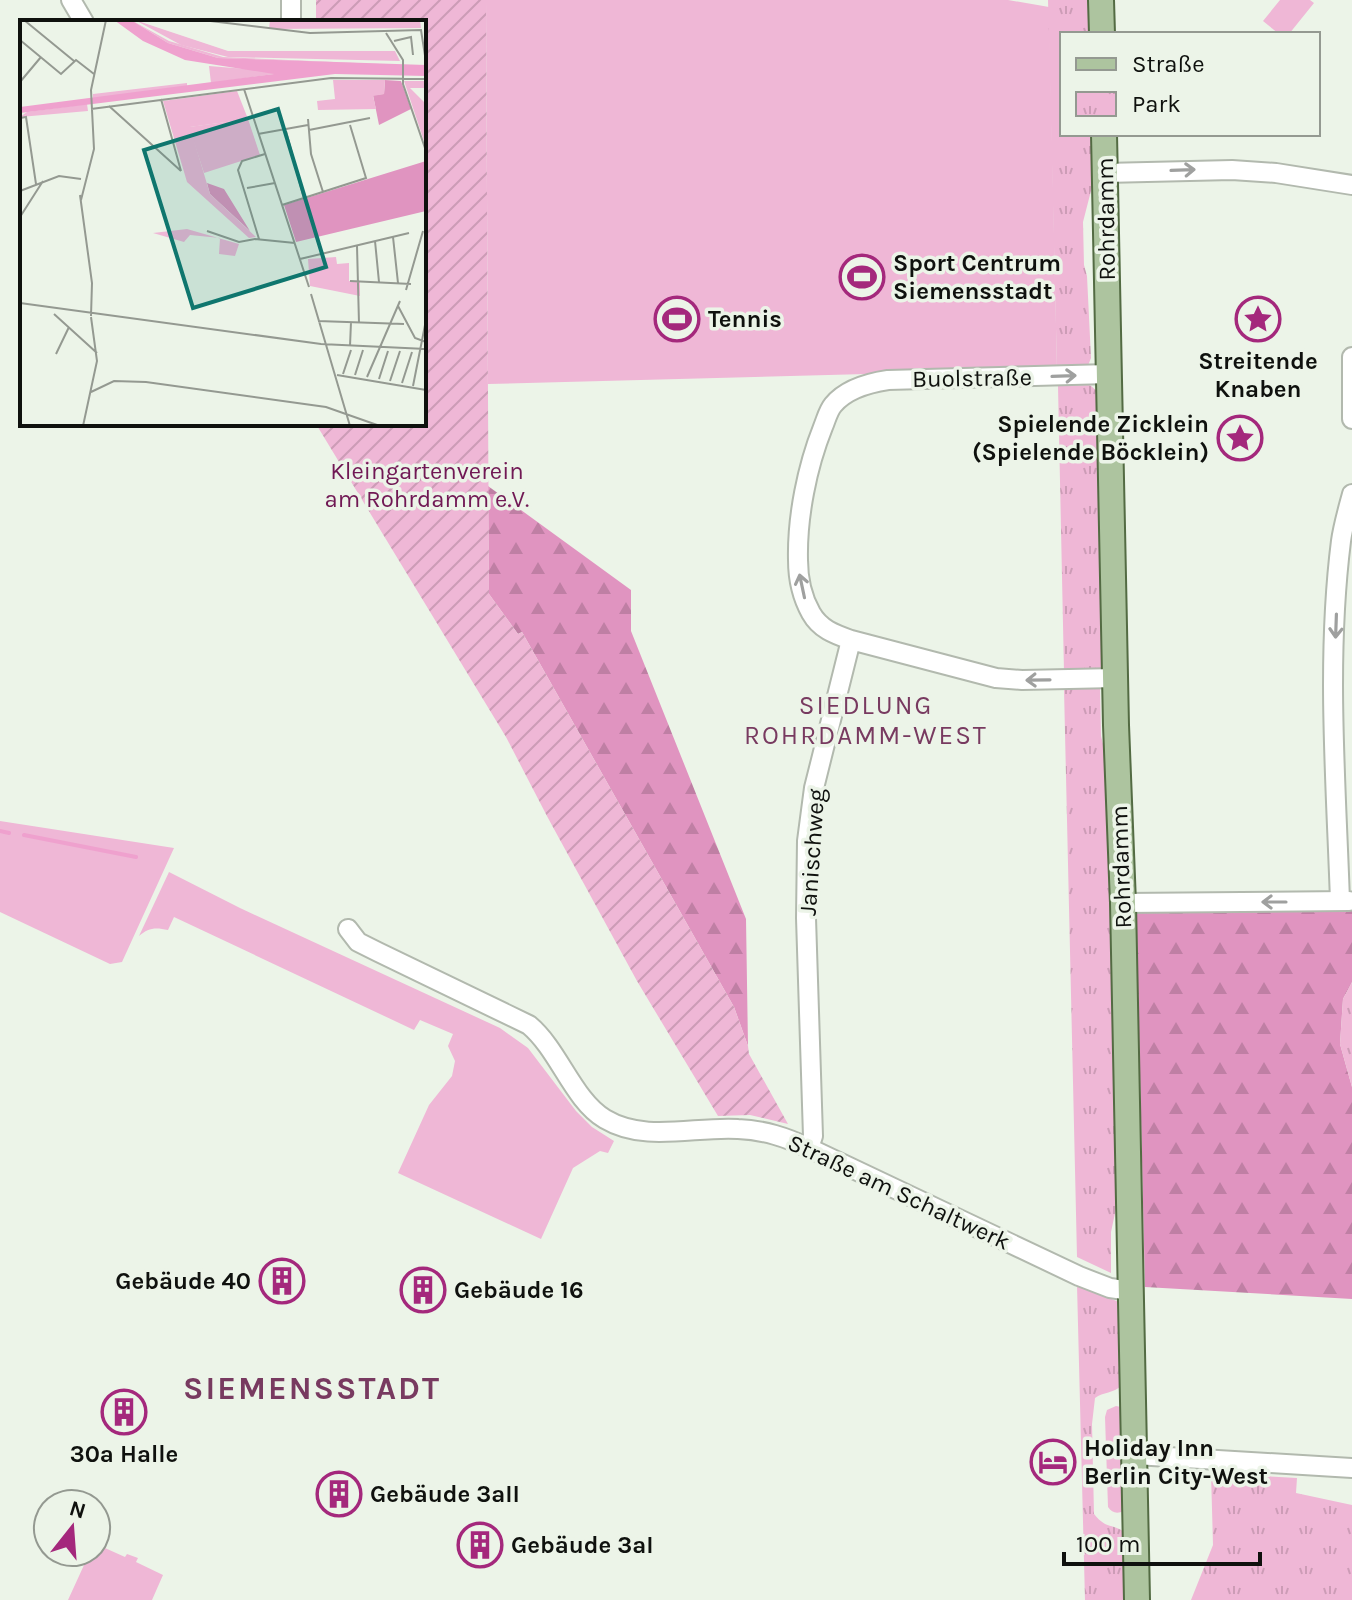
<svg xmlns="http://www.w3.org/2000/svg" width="1352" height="1600" viewBox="0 0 1352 1600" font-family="Karla,sans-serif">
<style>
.grass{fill:#efb7d6}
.forest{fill:url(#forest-firs)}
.park{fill:url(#park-tufts)}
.garden{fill:url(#garden-furrows)}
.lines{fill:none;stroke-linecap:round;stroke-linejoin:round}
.stream{stroke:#efa1ce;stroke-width:4}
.minor-casing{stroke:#b2b9ae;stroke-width:22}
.major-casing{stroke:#536b43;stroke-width:28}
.minor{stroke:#fff;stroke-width:18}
.major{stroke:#adc49f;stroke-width:24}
.oneway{stroke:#9fa09f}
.labels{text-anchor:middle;stroke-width:7;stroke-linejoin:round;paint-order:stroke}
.street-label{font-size:24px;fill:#0f110e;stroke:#ecf4e8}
.poi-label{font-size:24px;font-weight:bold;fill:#0f110e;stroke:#ecf4e8;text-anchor:start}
.park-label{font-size:24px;fill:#701854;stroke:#ecf4e8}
.neighbourhood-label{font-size:26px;letter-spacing:2px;fill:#783a60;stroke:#ecf4e8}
.district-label{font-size:32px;font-weight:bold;letter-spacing:2px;fill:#783a60;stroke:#ecf4e8}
.inset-road{fill:none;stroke:#949991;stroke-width:2}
.view{fill:#0f766e;fill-opacity:0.15;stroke:#0f766e;stroke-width:4}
.inset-edge{fill:none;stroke:#0f110e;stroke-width:4}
</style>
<defs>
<pattern id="forest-firs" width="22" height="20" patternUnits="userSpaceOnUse" patternTransform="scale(2)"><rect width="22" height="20" fill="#e094c0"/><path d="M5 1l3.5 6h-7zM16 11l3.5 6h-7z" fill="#bf7fa4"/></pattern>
<pattern id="park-tufts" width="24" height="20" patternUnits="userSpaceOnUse" patternTransform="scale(2)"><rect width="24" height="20" fill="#efb7d6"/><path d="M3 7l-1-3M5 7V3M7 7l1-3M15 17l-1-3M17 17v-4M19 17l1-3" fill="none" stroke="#cc9cb6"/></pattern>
<pattern id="garden-furrows" width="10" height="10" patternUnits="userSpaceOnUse" patternTransform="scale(2)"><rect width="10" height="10" fill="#efb7d6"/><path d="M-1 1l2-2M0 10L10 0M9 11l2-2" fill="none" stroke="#cc9cb6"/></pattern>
</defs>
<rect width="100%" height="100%" fill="#ecf4e8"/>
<path class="grass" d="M486,0H1008L1049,7L1057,369L488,384Z
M1280,0H1310L1314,3L1289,34H1279L1263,21Z
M0,821L174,848L122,962L110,964L0,912Z
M169,872L240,908L500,1028L528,1048L576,1111L592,1127L614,1141L608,1153L600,1151L573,1168L541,1239L398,1173L429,1105L452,1076L455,1061L448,1046L453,1034L420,1020L414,1030L174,917L168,930C155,927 148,928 139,936Z
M1116,1406L1121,1407L1124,1511C1117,1514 1112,1513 1108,1507L1105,1417L1107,1410Z
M96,1544L125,1557L127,1554L138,1558L136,1562L163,1575L152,1600H68L90,1552H96Z"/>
<path class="forest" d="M488,486L631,590V631L746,919L748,1046L734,1007L522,632L518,634L489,594Z
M1352,905V982L1343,999L1340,1044L1352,1087V1299L1145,1287L1136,906Z"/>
<path class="park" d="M1048,0H1090L1091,34H1062V134H1092L1093,183L1083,222L1084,265L1087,276L1091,358L1087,368L1057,369Z
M1090,385L1099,393L1105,664L1102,665L1101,671L1064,672L1058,386Z
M1064,689H1100L1101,736L1109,768L1117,1204L1111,1232V1273L1077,1257Z
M1352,982V1087L1340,1044L1343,999Z
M1077,1285L1119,1302L1121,1386C1114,1393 1103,1392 1095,1398L1092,1424L1094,1514C1107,1530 1112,1523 1124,1532L1126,1600H1085Z
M1211,1473L1297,1478L1296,1493L1352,1505V1600H1191L1213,1545Z"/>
<path class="garden" d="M316,0H486L489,594L518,634L522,632L734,1007L748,1046L749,1054L788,1124L750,1115L718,1116L637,981L548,818L506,737L316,424H424V22H316Z"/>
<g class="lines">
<path class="stream" d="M0,831L9,833
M24,835L136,857"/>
<g class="minor-casing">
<path id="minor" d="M71,0L84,22
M291,0V22
M1105,173L1232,170L1276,173L1352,185
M1352,357V419
M1109,374L888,380C868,383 846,389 833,405C828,411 826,420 823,427C807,467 797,517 798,560C798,578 802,597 811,613C820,629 834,634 851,640L996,678L1022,680L1116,678
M1340,901C1336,782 1326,660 1341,541C1343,526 1348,509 1352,494
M1123,903L1349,901
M348,929L358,942L378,952L529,1025C559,1050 573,1100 605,1119C645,1143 695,1126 738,1129C764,1130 785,1137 809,1148L1079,1276L1110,1288L1131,1291
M809,1148L813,1136L806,918L807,841L814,788L851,640
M1135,1455L1352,1468"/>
</g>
<g class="major-casing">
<path id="major" d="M1101,0L1102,34
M1104,134L1116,725L1123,903L1137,1600"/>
</g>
<use href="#minor" class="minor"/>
<use href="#major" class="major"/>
</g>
<defs><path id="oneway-shaft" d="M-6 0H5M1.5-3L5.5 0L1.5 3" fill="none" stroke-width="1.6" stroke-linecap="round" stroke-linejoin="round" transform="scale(2)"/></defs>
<g class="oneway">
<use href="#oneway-shaft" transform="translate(1183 170) rotate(-2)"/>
<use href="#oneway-shaft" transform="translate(1064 376) rotate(-2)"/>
<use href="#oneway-shaft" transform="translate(802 586) rotate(-102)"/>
<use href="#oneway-shaft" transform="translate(1336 626) rotate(92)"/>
<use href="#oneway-shaft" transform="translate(1038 680) rotate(179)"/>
<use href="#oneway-shaft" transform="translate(1274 902) rotate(180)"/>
</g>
<defs>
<g id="stadium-ring" transform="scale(2.3)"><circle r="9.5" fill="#ecf4e8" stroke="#a4287c" stroke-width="1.5"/><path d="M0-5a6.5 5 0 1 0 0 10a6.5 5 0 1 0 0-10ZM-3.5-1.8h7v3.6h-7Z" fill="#a4287c"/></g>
<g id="sight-ring" transform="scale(2.3)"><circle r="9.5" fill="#ecf4e8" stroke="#a4287c" stroke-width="1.5"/><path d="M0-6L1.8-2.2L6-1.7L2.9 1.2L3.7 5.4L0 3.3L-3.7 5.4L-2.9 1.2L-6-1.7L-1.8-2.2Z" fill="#a4287c"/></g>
<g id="building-ring" transform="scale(2.3)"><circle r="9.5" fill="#ecf4e8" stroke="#a4287c" stroke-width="1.5"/><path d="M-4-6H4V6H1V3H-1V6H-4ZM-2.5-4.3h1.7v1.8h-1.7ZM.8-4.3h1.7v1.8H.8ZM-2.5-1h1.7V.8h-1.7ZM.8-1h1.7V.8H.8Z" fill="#a4287c"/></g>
<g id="hotel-ring" transform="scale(2.3)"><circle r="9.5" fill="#ecf4e8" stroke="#a4287c" stroke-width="1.5"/><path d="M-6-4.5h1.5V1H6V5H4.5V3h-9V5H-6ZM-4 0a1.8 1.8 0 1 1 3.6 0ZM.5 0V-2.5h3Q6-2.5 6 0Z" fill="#a4287c"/></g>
</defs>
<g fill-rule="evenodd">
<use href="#stadium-ring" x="862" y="277"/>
<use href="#stadium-ring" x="677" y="319"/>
<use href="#sight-ring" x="1258" y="319"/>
<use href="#sight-ring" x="1240" y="438"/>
<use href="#building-ring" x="282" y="1281"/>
<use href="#building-ring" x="423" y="1290"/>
<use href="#building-ring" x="124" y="1412"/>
<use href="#hotel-ring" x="1053" y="1462"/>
<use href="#building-ring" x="339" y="1494"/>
<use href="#building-ring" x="480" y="1545"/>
</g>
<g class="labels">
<g class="street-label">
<text transform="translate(1106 219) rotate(-91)" y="8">Rohrdamm</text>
<text transform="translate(972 378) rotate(-1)" y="8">Buolstraße</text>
<text transform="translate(812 852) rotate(-86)" y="8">Janischweg</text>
<text transform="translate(1121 867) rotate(-92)" y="8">Rohrdamm</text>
<text transform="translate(899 1192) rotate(25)" y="8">Straße am Schaltwerk</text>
</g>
<g class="poi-label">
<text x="893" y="271">Sport Centrum<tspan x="893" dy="28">Siemensstadt</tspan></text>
<text x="708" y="327">Tennis</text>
<text x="1258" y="369" text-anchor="middle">Streitende<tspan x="1258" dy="28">Knaben</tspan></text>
<text x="1209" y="432" text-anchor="end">Spielende Zicklein<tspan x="1209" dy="28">(Spielende Böcklein)</tspan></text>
<text x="251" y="1289" text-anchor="end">Gebäude 40</text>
<text x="454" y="1298">Gebäude 16</text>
<text x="1084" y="1456">Holiday Inn<tspan x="1084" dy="28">Berlin City-West</tspan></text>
<text x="124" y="1462" text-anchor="middle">30a Halle</text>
<text x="370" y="1502">Gebäude 3aII</text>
<text x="511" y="1553">Gebäude 3aI</text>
</g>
<g class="park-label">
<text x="427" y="479">Kleingartenverein<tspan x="427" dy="28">am Rohrdamm e.V.</tspan></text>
</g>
<g class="neighbourhood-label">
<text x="866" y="714">SIEDLUNG<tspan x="866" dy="30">ROHRDAMM-WEST</tspan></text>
</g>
<g class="district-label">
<text x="312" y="1399">SIEMENSSTADT</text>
</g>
</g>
<g transform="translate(20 20)">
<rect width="406" height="406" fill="#ecf4e8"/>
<path d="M111,0L149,21L203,37L382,45L198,38L148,23ZM167,63V66L73,80V74ZM228,99L240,135L184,153L169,107ZM167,209L219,224L215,236L199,234L200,218L170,215L164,222L133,213Z" fill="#efb7d6"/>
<path d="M365,60L381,61L391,89L359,105L353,75L364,74ZM406,141V191L276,222L264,185ZM187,163L204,169L230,211L190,174Z" fill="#e094c0"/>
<path d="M189,46L252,51L254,54L191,63ZM384,61H406V68H390L406,84V127ZM67,84L68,91L0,97L7,92ZM316,237L317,244L329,243V261H340V276L290,266L288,239Z" fill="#efb7d6"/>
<path d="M115,0L208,31H375L380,41L208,37L161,25ZM250,0H400L401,8L249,9ZM313,60H365L364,74L353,76L356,89L298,90L297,81L315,79ZM217,71L228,99L170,107L190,174L236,217L229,218L167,162L143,81Z" fill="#efb7d6"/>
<path d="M94,0H111L148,23L198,38L406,45V56L315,54L0,93V87L254,54L165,40L123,21Z" fill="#efa1ce"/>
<path class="inset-road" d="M4,0L54,41M182,0L290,13L401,10L406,42M366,13L383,40V64L406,131M0,20L41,54L56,40L74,54M374,21L391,17L393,35M0,62L21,37M224,69L289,267M141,79L161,151M89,86L161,151M71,89L311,58L406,59M0,98L6,97L16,164M288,99L291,134L303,172M289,110L350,98M266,111L284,179M238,114L288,105M227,168L255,163M0,171L39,156L61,159M60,175L72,263L71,296M61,180L74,129L71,70L86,0M262,185L346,158L330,105M0,197L23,161M187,211L219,222L235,219L275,223M373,217L378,263M239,219L218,150L222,141L245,134M355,221L359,262M337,226L339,303M280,239L389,213M330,261L391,264M386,270L403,211M291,274L330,406M0,283L301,324L406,329M378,286L395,318L406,322M34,294L77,333M298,301L384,304M330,326L331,302M36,334L49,307M323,354L331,330M317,355L406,370M335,355L343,330M347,357L380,281M359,359L368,331M370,361L380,331M382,363L392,332M393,366L406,300M71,372L94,361L126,362L306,387L360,406M63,406L77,341L71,297"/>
<path class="view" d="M258,89L306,247L173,288L124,130Z"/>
<rect width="406" height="406" class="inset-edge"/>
</g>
<rect x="1060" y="32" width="260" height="104" fill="#ecf4e8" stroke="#949991" stroke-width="2"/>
<rect x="1076" y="58" width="40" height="12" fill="#adc49f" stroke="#949991" stroke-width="2"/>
<text x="1132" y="72" font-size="24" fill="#0f110e">Straße</text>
<rect x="1076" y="92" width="40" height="24" fill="url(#park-tufts)" stroke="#949991" stroke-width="2"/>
<text x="1132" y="112" font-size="24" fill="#0f110e">Park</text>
<g transform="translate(72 1528) rotate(17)"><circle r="38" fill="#ecf4e8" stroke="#949991" stroke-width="2"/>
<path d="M0-6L14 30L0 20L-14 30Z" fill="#a4287c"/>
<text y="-12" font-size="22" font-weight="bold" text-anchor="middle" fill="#0f110e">N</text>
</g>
<path d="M1064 1552v12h196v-12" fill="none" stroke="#0f110e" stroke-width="4"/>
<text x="1076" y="1552" font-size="24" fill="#0f110e" stroke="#ecf4e8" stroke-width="6" paint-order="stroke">100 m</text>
</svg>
